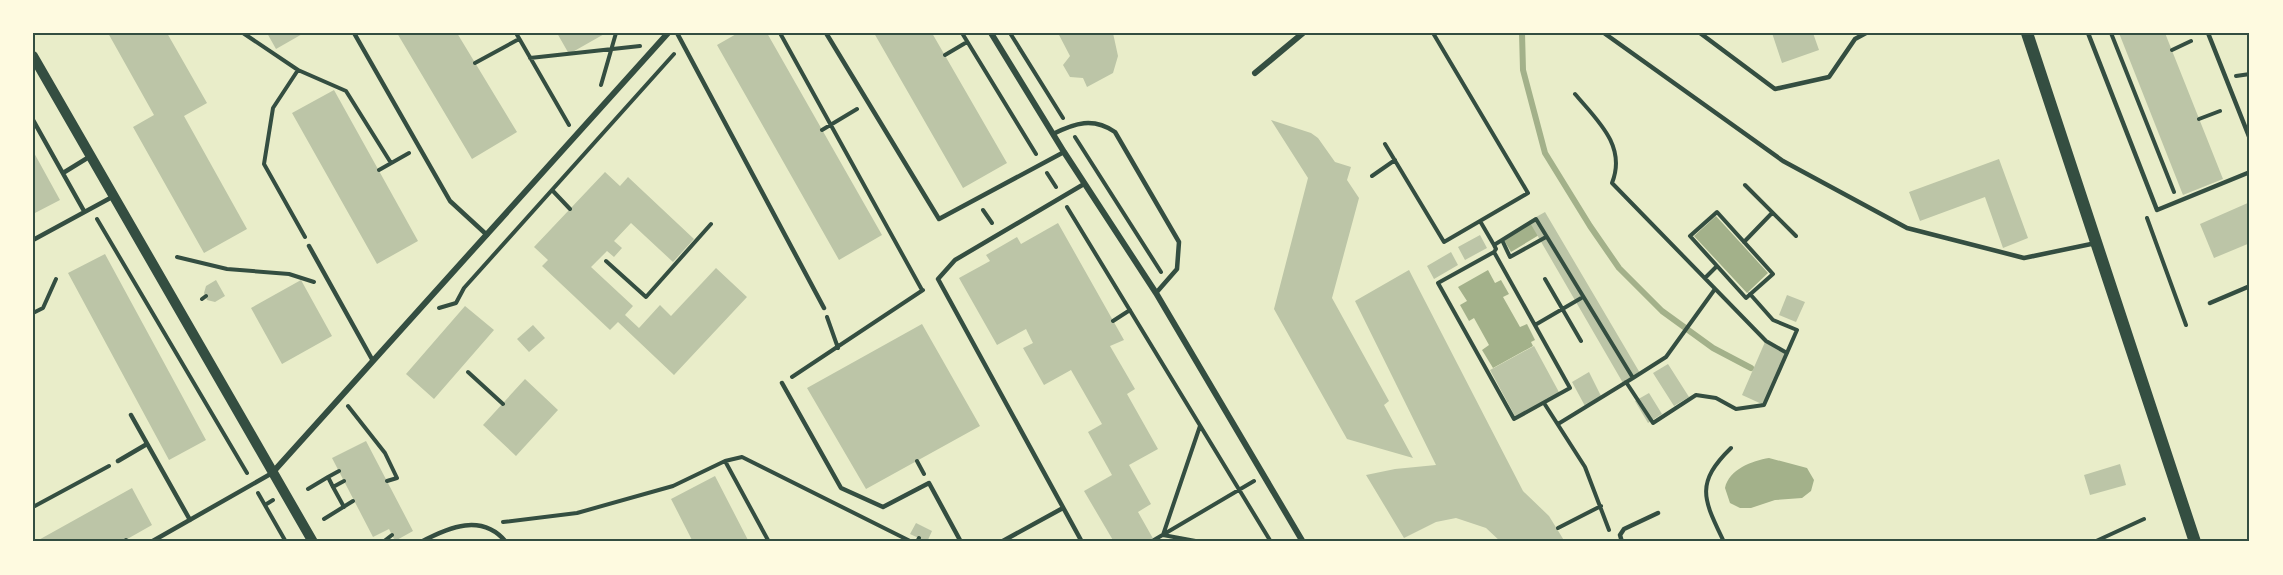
<svg xmlns="http://www.w3.org/2000/svg" width="2283" height="575" viewBox="0 0 2283 575" font-family="Helvetica,sans-serif">
<style>
.water{fill:#a3b18a}
.lines{fill:none;stroke-linecap:round;stroke-linejoin:round}
.stream{stroke:#a3b18a;stroke-width:6}
.building{fill:#bcc5a7}
.path{stroke:#344e41;stroke-width:4}
.service{stroke:#344e41;stroke-width:4.5}
.minor{stroke:#344e41;stroke-width:6}
.tertiary{stroke:#344e41;stroke-width:10}
.secondary{stroke:#344e41;stroke-width:12}
.neatline{fill:none;stroke:#344e41;stroke-width:2}
</style>
<rect width="100%" height="100%" fill="#e9edc9"/>
<path class="water" d="M1716,216L1768,273L1747,293L1694,236Z
M1531,223L1539,235L1511,252L1504,240Z
M1488,270L1495,283L1501,280L1509,294L1503,297L1520,327L1527,324L1535,340L1531,342L1533,346L1493,368L1482,350L1489,345L1474,318L1469,321L1460,305L1467,301L1458,287Z
M1769,458L1807,468L1814,480L1811,491L1802,498L1775,500L1751,508H1740L1730,503L1725,488C1729,469 1752,461 1769,458Z"/>
<g class="lines">
<path class="stream" d="M1522,33L1523,70L1545,153L1590,226L1619,268L1662,311L1713,348L1751,368"/>
</g>
<path class="building" d="M108,33H167L207,103L184,116L247,229L204,253L133,127L154,115Z
M267,33H304L276,49Z
M397,33H457L517,132L472,159Z
M557,33H606L569,54Z
M738,33H767L882,235L839,260L717,45Z
M874,33H932L1007,163L963,188Z
M1058,33H1113L1118,56L1113,73L1087,87L1083,78L1070,77L1063,65L1070,56Z
M1772,33H1813L1819,50L1782,63Z
M2119,33H2165L2223,179L2183,195Z
M334,90L418,241L377,264L292,113Z
M1271,120L1311,133L1318,138L1335,162L1351,167L1347,180L1359,198L1332,298L1389,401L1384,405L1413,458L1347,439L1274,309L1308,178Z
M33,151L60,200L33,214Z
M1999,159L2028,238L2003,248L1985,197L1920,221L1909,192Z
M605,172L620,186L628,177L694,239L673,262L631,223L614,241L622,248L614,257L607,251L591,267L633,306L625,315L639,328L660,305L671,316L716,268L747,297L674,375L618,322L610,330L542,266L548,260L534,247Z
M2250,202V243L2214,258L2200,224Z
M1545,212L1640,373L1623,383L1529,221Z
M1058,223L1124,340L1110,346L1135,389L1127,394L1158,449L1129,465L1151,504L1138,512L1155,542H1114L1084,491L1112,475L1088,432L1102,424L1071,370L1044,385L1023,348L1033,343L1026,329L997,345L959,278L990,261L986,255L1017,237L1021,244Z
M1480,235L1487,248L1465,260L1458,247Z
M1451,252L1458,265L1434,279L1427,266Z
M105,254L206,440L169,460L68,273Z
M1409,270L1523,491L1549,516L1565,542H1501L1486,528L1456,518L1436,522L1404,538L1366,475L1395,469L1436,465L1355,301Z
M216,280L225,296L215,302L207,300L204,293L206,286Z
M301,280L332,336L282,364L251,308Z
M1787,295L1805,302L1796,322L1779,315Z
M465,306L494,330L434,399L406,374Z
M922,324L980,426L866,489L807,388Z
M533,325L545,338L529,352L517,339Z
M1765,342L1787,353L1764,405L1742,395Z
M1534,346L1560,394L1516,418L1490,370Z
M1668,364L1689,397L1674,406L1653,373Z
M1589,372L1601,396L1585,406L1572,382Z
M525,379L558,410L516,456L483,425Z
M1649,393L1662,414L1648,423L1635,401Z
M366,441L413,531L395,541L389,529L373,537L332,458Z
M2120,464L2126,485L2090,495L2084,475Z
M715,476L749,542H693L671,499Z
M132,488L152,525L122,542H35Z
M916,523L932,531L927,542L910,534Z"/>
<g class="lines">
<path class="path" d="M243,33L298,70L273,108L264,164L305,237
M516,33L569,125
M780,33L922,290
M962,33L1036,154
M1010,33L1063,118
M1433,33L1528,193L1480,221L1494,245
M2111,33L2174,192
M2172,50L2191,41
M945,55L967,42
M530,58L640,46
M475,63L519,39
M298,70L346,91L391,163
M2236,76L2250,74
M601,85L616,33
M1575,94C1597,120 1627,146 1612,183L1766,341L1787,353
M2199,119L2220,111
M822,130L857,109
M1075,137L1161,272
M1385,144L1444,242L1480,221
M379,170L409,153
M1047,173L1056,187
M1372,176L1395,160
M1745,185L1796,236
M552,190L570,209
M1067,207L1271,542
M983,210L992,223
M1717,212L1773,274L1746,298L1690,236Z
M2147,218L2186,325
M97,219L247,473
M1502,240L1510,257L1546,237
M1744,242L1772,213
M1494,252L1570,388L1514,419L1438,283Z
M1494,252L1496,249L1494,245L1536,219L1633,378L1558,424
M177,257L227,269L289,274L314,282
M606,261L646,297L711,224
M1705,278L1717,266
M1545,279L1581,341
M202,299L206,296
M439,308L456,303L464,288L674,54
M33,313L43,308L56,279
M827,317L838,348
M1113,321L1130,310
M1535,325L1583,297
M468,372L503,404
M792,377L923,290
M1633,378L1666,357L1715,289
M1626,382L1653,423L1696,395L1716,398L1736,409L1764,405L1797,330L1773,320L1750,294
M1544,403L1585,467L1609,530
M348,406L385,453L397,478L387,481
M1200,426L1163,535L1201,542
M725,461L769,542
M917,461L924,474
M333,487L328,477L339,471
M308,489L328,477
M258,493L286,542
M265,505L273,500
M33,507L109,466
M344,507L333,487L344,481
M324,519L353,501
M503,522L577,513L673,486L725,461L742,457L912,542
M1558,528L1601,506
M126,540L128,542
M1154,540L1254,481
M383,542L392,535
M917,542L919,538
M1724,542C1704,500 1694,484 1731,448
M2094,542L2144,519"/>
<path class="service" d="M354,33L450,201L487,235
M677,33L824,308
M826,33L939,219L1064,152
M1604,33L1783,161L1907,228L2024,258L2096,243
M1700,33L1775,89L1829,77L1855,39L1866,33
M2088,33L2157,210L2250,172
M2208,33L2250,139
M33,120L84,211
M1053,134C1075,123 1093,117 1115,132L1179,242L1177,269L1156,293
M63,173L89,157
M33,240L114,196
M309,246L373,361
M2210,303L2250,286
M782,383L841,488L883,507L929,483L961,542
M131,415L190,520
M118,461L147,444
M151,542L274,472
M421,542C449,527 482,513 506,542
M1001,542L1063,508
M1082,542L938,279L955,260L1084,184
M1622,542L1620,535L1624,529L1658,513"/>
<path class="minor" d="M991,33L1064,152L1156,293L1303,542
M1255,73L1303,33
M274,471L668,33"/>
<path class="tertiary" d="M33,56L313,542"/>
<path class="secondary" d="M2027,33L2195,542"/>
</g>
<rect width="2283" height="575" fill="none" stroke="#fefae0" stroke-width="69"/>
<rect x="34" y="34" width="2214" height="506" class="neatline"/>
</svg>
